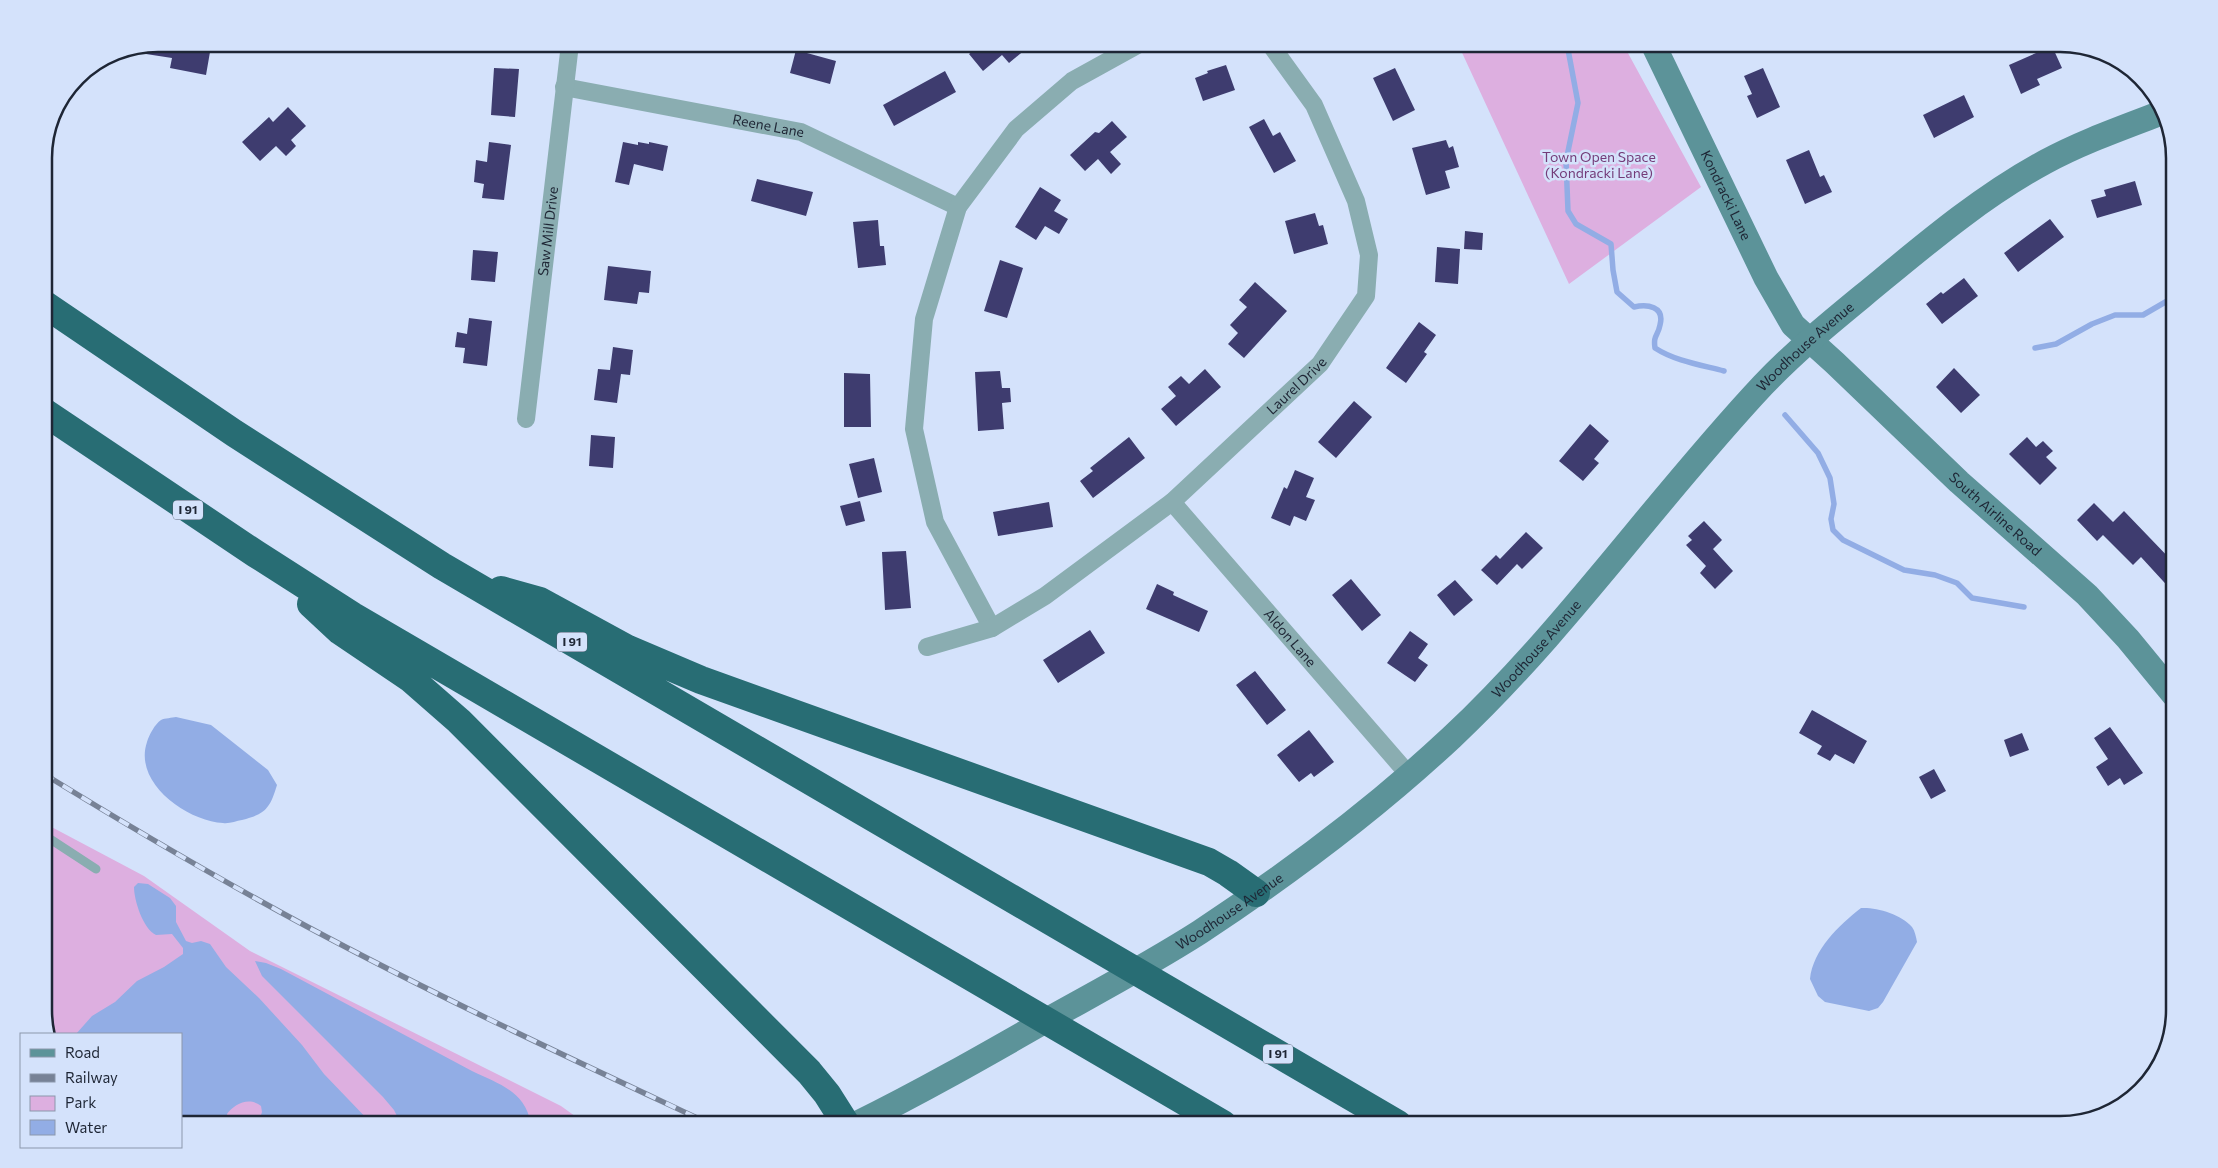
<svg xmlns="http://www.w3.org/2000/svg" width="2218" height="1168" viewBox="0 0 2218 1168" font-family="Commissioner,sans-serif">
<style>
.green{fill:#ddafe0}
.water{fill:#92ade5}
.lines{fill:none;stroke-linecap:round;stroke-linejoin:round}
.stream{stroke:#92ade5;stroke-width:5.5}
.building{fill:#3e3c6f}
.lane{stroke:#8aadb1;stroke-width:9}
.street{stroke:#8aadb1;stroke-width:18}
.secondary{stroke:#5c9399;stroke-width:25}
.highway{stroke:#286d74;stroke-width:28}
.rail-casing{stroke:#778296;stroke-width:5.5}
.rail{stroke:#d4e2fb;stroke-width:4;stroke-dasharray:11;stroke-linecap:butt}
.labels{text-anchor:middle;stroke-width:5;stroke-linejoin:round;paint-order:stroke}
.shield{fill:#d4e2fb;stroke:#555e70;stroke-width:1}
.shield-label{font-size:12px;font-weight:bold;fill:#1e2635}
.street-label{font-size:14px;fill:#1e2635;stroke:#d4e2fb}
.park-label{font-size:14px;fill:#743c79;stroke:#d4e2fb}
.rim{fill:none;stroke:#1e2635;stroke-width:2.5}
</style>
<rect width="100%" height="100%" fill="#d4e2fb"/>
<path class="green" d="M1458,44H1623L1701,187L1569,284Z
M44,823L144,876L250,951L561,1106L586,1124H181V1034H50L44,1017Z"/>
<path class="water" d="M176,717L211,725L268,770L277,785C270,808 266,814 242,820C236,821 229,824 223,823C187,821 133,783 147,742C149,735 155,724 161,720C165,718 172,718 176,717Z
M138,883L148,884L170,898L176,906V922L186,941L192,943L201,941L210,944L226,967L259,998L302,1045L324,1074L372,1124H258L262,1112L261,1106C249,1096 234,1104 227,1114L228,1124H181V1034H76L92,1016L115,1002L137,981L164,967L183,954V948L172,934L156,935C143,929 134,900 134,887Z
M1861,908C1876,907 1901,914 1912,927C1915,931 1916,937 1917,942L1883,1002L1878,1008L1869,1011L1825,1002L1818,996L1810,979C1813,950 1839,925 1861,908Z
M255,961L266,963L281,969L472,1071C499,1084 525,1091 531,1124H401L394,1110L383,1097L262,976Z"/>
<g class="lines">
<path class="stream" d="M1567,44L1578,103L1566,161L1568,211L1576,224L1611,244L1613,270L1617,292L1634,307C1647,304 1665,306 1660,325C1658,336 1653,335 1655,348C1675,361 1701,365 1724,371
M2035,348L2056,344L2092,324L2115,315H2143L2174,297
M1785,415L1818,453L1830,478L1834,504L1831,519L1833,530L1843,540L1904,570L1935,575L1957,583L1972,598L2024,607"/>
</g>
<path class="building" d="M159,44H185V48L210,52L206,75L170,68L172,58L133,52V49Z
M982,44H1032L1009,63L1002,55L983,71L969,54Z
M2052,46L2062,68L2037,79L2040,85L2021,94L2009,65Z
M796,50L836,61L830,84L790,73Z
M1226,65L1235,90L1203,101L1195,78L1208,73L1207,71Z
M494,68L519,69L515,117L491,115Z
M1395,68L1415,110L1393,121L1373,78Z
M1763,68L1780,107L1757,118L1747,96L1752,94L1744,76Z
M945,71L956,92L894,126L883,105Z
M1964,95L1974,117L1934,138L1923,115Z
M288,107L306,126L291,140L296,146L286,156L276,146L260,161L242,142L269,117L273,122Z
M1264,119L1273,136L1280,132L1296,161L1274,173L1249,127Z
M1112,121L1127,137L1110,152L1121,164L1111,174L1098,159L1085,171L1070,155L1095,132L1099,133Z
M1446,140L1449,148L1453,146L1459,167L1445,171L1450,188L1426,195L1412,148Z
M489,142L511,145L504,200L482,198L484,184L474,182L476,160L487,162Z
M623,142L638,145V142L649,144V142L668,146L663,171L634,164L629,185L615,182Z
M1809,150L1820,177L1824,175L1832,192L1805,204L1786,160Z
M757,179L813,192L806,216L751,201Z
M2135,181L2142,205L2097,218L2091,200L2106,196L2104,190Z
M1040,187L1061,200L1054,211L1068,219L1059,234L1045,226L1036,240L1015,227Z
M1315,213L1319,226L1323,225L1328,244L1294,254L1285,221Z
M2050,219L2064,237L2018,272L2004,253Z
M878,220L880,246H884L886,265L858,268L853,222Z
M1465,231L1483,233L1482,250L1464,249Z
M1437,247L1460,249L1458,284L1435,282Z
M473,250L498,252L495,282L471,280Z
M1000,260L1023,268L1007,318L984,311Z
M608,266L651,271L649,293L639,292L637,304L604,300Z
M1964,278L1978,296L1942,324L1926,304L1941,292L1943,294Z
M1255,282L1287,311L1244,358L1228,344L1238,333L1230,325L1247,307L1239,300Z
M469,318L492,321L487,366L463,363L465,348L455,347L457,332L467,334Z
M1419,322L1436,335L1424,352L1427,354L1406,383L1386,368Z
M613,347L633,350L630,375L621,374L617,403L594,400L598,369L610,370Z
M1954,368L1980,395L1961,413L1936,387Z
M1205,369L1221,387L1176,426L1161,409L1176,396L1168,387L1181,376L1189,384Z
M1000,371L1002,388H1010L1011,402L1002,403L1004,429L978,431L975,372Z
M844,373L870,374L871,427H844Z
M1354,401L1372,417L1336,458L1318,442Z
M1590,424L1609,441L1594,459L1599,463L1583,481L1559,461Z
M591,435L615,437L613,468L589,466Z
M1129,437L1145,458L1093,498L1080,481L1093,471L1090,468Z
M2027,437L2036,447L2043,441L2053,451L2046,457L2057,468L2040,485L2009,454Z
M874,458L882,492L858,498L849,464Z
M1295,470L1314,478L1306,497L1315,500L1306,521L1294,516L1290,526L1271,518L1284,487L1287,489Z
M860,501L865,521L846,526L840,506Z
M1049,502L1053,527L998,536L993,512Z
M2094,503L2113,522L2124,511L2174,563V593L2141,557L2133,565L2103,535L2097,541L2077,520Z
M1704,521L1722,540L1713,549L1733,571L1715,589L1700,573L1706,566L1686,545L1692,540L1688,536Z
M1526,532L1543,548L1522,569L1517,564L1497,585L1481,570L1496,555L1500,559Z
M906,551L911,608L885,610L882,552Z
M1351,579L1381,615L1362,631L1332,595Z
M1455,580L1473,600L1454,616L1437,595Z
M1157,584L1174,592L1173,595L1208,611L1199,632L1146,609Z
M1090,630L1105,653L1058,683L1043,660Z
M1410,631L1428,644L1418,658L1428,665L1415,682L1387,663Z
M1255,671L1286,710L1267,725L1236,685Z
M1812,710L1867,741L1854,764L1835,754L1830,761L1817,754L1822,746L1799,733Z
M2110,727L2143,773L2124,785L2120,778L2108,786L2096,767L2108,759L2094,738Z
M1309,730L1334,762L1314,777L1311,773L1299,782L1277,755Z
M2022,733L2029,750L2010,757L2004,740Z
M1934,769L1946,791L1931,799L1919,777Z"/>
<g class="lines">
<path class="lane" d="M44,835L96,869"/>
<g class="street">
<path id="s1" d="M564,87L801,132L958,207"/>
<path id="s2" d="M526,419L570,44"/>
<path id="s3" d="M1172,502L1409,775"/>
<path d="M992,628L935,522L914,429L924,319L958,207L1016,129L1072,81L1139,44"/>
<path id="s4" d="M927,647L992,628L1045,596L1172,502L1320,364L1366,296L1369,255L1356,201L1314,105L1270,44"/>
</g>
<g class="secondary">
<path id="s5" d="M1653,44L1766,278L1793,325L1835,363L1959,482L2087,595L2128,639L2174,695"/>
<path id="s6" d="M856,1124C921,1092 984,1056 1047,1020C1099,991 1150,964 1200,932C1288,874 1375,809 1452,737C1566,630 1656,499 1763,385C1800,346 1841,314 1882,280C1934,237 1986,194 2045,162C2082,142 2122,128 2161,113"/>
</g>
<path class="highway" d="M44,304L234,433L442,566L1398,1124
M44,412L256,554L353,616L1223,1124
M501,590L540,601L628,649L701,680L1209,862L1228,873L1256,893
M311,604L340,631L411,679L459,721L809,1072L827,1094L846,1124"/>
<g class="rail-casing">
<path id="rail" d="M44,774C130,827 217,878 306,926C438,997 574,1060 710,1124"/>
</g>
<use href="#rail" class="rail"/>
</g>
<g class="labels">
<g class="shield">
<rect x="173" y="500.5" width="30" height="19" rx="4"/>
<rect x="557" y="632.5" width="30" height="19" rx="4"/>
<rect x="1263" y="1044.5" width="30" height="19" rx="4"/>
</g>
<g class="shield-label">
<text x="188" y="514">I 91</text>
<text x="572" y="646">I 91</text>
<text x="1278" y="1058">I 91</text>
</g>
<g class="street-label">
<text dy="5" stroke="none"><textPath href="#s1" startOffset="208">Reene Lane</textPath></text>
<text dy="5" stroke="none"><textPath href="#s5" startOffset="168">Kondracki Lane</textPath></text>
<text dy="5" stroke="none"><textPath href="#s2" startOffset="189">Saw Mill Drive</textPath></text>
<text dy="5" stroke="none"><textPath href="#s6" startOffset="1240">Woodhouse Avenue</textPath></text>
<text dy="5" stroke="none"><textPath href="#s4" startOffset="458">Laurel Drive</textPath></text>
<text dy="5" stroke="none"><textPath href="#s5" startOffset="591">South Airline Road</textPath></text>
<text dy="5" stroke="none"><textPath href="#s3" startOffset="180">Aldon Lane</textPath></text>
<text dy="5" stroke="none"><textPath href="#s6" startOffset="835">Woodhouse Avenue</textPath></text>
<text dy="5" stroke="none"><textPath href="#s6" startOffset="430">Woodhouse Avenue</textPath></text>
</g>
<g class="park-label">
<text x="1599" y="162">Town Open Space<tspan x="1599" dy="16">(Kondracki Lane)</tspan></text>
</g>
</g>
<path d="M0 0H2218V1168H0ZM158 52H2060A106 106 0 0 1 2166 158V1010A106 106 0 0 1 2060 1116H158A106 106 0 0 1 52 1010V158A106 106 0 0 1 158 52Z" fill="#d4e2fb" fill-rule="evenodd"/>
<path class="rim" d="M158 52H2060A106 106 0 0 1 2166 158V1010A106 106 0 0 1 2060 1116H158A106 106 0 0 1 52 1010V158A106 106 0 0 1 158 52Z"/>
<rect x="20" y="1033" width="162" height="115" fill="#d4e2fb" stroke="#8b97ac"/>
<rect x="30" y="1049" width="25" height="8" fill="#5c9399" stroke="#8b97ac"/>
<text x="65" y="1058" font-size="15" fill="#1e2635">Road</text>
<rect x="30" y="1074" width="25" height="8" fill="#778296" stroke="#8b97ac"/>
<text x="65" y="1083" font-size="15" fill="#1e2635">Railway</text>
<rect x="30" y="1096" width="25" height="15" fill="#ddafe0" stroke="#8b97ac"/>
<text x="65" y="1108" font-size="15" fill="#1e2635">Park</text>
<rect x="30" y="1120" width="25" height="15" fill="#92ade5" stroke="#8b97ac"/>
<text x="65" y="1133" font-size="15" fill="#1e2635">Water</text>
</svg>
